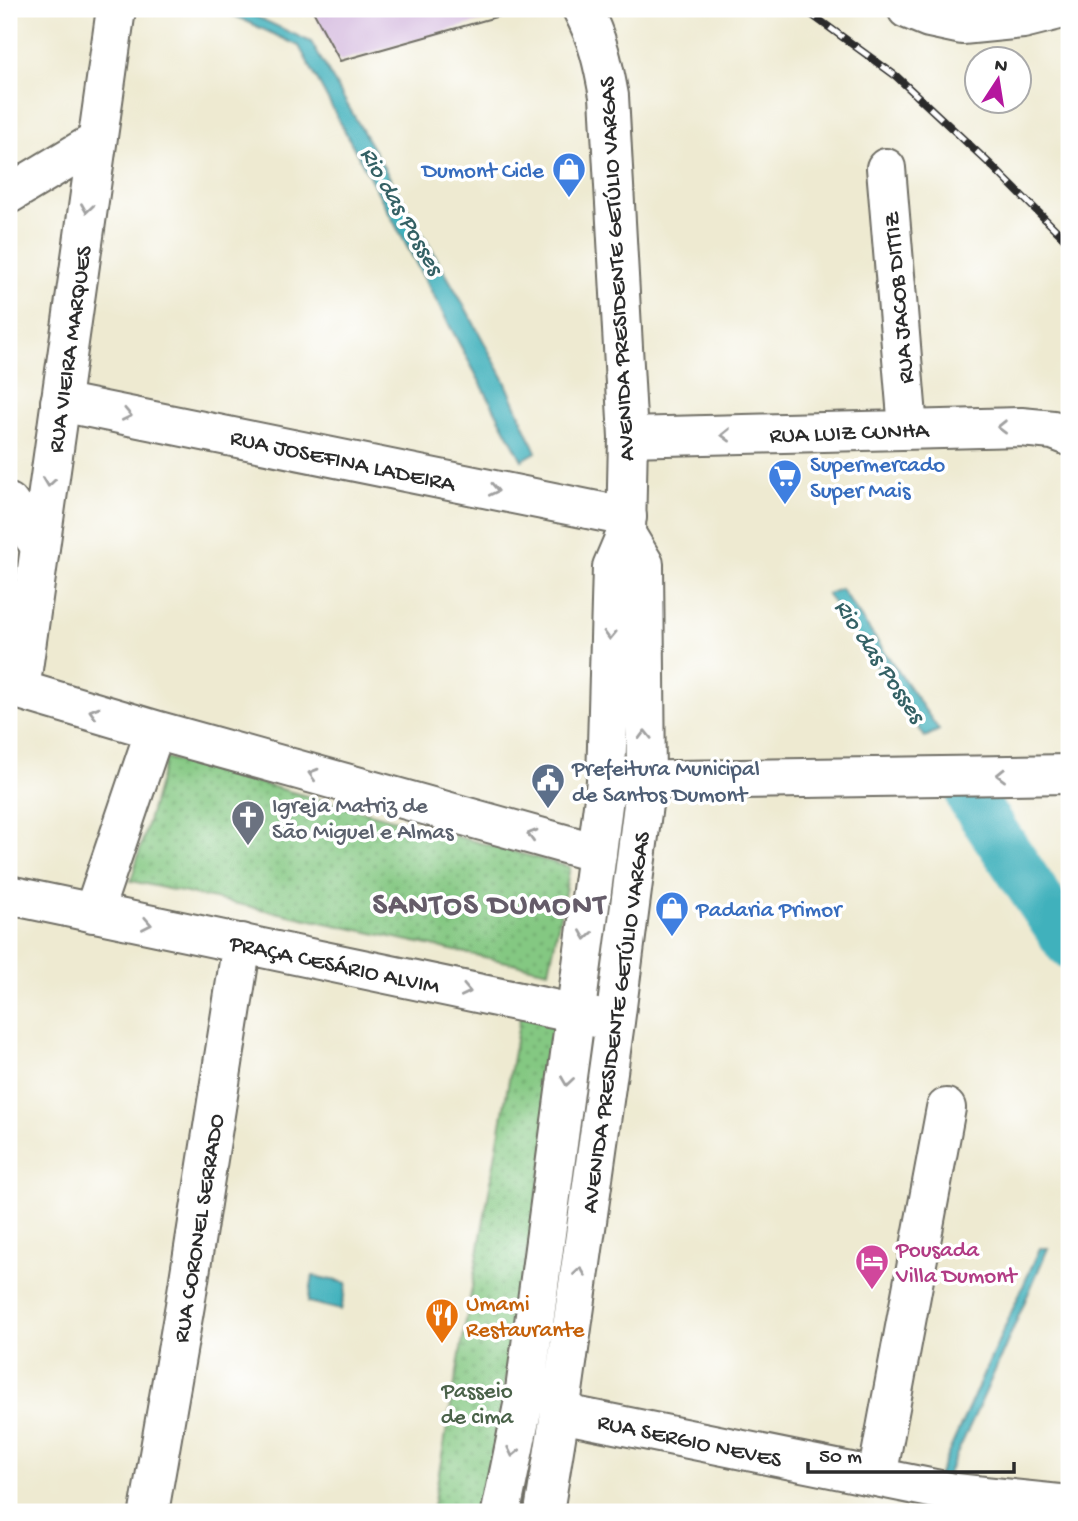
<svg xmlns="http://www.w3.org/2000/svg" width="1078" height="1521" viewBox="0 0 1078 1521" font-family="'Gochi Hand',sans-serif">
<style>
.green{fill:url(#green-dots);stroke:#587a56;stroke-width:2}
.water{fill:#41b1bc;stroke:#366e74;stroke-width:2}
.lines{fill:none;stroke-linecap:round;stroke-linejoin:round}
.river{stroke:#41b1bc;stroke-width:49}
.building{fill:#d2b6dd}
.minor-casing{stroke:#6f6e65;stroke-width:42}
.major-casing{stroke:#6f6e65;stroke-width:42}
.minor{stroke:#fff;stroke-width:38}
.major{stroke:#fff;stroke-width:38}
.rail-casing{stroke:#2b2b2b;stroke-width:8}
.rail{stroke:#fff;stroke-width:5;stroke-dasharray:16;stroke-linecap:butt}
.oneway{stroke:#a0a0a0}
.labels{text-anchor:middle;stroke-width:7;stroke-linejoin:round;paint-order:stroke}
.shop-label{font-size:23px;fill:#366cbe;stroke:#fff;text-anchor:start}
.street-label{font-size:23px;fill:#2b2b2b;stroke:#fff}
.service-label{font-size:23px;fill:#4e5e75;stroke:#fff;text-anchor:start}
.worship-label{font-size:23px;fill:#5b616d;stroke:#fff;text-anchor:start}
.hotel-label{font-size:23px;fill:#b23c85;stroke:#fff;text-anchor:start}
.food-label{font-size:23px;fill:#c56008;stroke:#fff;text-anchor:start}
.park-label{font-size:23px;fill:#4a6249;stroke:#fff}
.water-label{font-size:24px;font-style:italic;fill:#346165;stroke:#fff}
.district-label{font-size:30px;font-weight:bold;letter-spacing:2px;fill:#655c69;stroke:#fff}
</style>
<defs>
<pattern id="green-dots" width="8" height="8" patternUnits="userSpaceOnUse" patternTransform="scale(1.75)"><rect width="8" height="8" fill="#84c882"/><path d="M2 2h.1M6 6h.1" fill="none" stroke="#6ca36b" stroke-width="1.8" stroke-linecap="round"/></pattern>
</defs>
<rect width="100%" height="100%" fill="#fff"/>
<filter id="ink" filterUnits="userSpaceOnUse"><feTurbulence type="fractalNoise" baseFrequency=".0143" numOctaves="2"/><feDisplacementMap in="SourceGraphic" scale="14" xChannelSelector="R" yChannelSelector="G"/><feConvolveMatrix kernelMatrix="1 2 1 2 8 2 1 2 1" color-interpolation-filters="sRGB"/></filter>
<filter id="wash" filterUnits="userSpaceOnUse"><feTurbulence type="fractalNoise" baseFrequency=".00686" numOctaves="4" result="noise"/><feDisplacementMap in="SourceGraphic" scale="28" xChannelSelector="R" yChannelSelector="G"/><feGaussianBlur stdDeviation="1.57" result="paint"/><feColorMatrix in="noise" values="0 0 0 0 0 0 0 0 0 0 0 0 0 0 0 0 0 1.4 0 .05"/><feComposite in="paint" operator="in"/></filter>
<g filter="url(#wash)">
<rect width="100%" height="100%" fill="#eeead1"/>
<path class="green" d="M166,758L570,867L549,971L131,881Z
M521,1012L566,1024L502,1401L481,1512H432Z"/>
<path class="water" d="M220,9H240L311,42L465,307L505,381L536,452L522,460L299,46Z
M841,589L939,730L925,737L827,594Z
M979,797L1069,934V973L1067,951L968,804Z
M1040,1248H1048L986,1391L930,1512H922Z
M313,1276L347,1283L341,1310L308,1302Z"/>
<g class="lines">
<path class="river" d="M971,798L1069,944"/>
</g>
<g id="blocks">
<path class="building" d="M312,9H502L503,15L340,61Z"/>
</g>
</g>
<g filter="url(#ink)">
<use href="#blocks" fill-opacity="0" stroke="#6f6e65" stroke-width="2"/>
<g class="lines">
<g class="minor-casing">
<path id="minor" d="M907,9L929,18L962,25L1023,19L1063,9
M886,168L908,429
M60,402L627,517
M628,437L1021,427L1053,430L1069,436
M9,503L40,546
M20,690L155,730L597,853
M613,781L1069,774
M9,895L606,1020
M93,913L155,730
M560,1413L955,1493L1069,1505
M877,1477L946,1108
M149,1512L185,1305L242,943"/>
</g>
<g class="major-casing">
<path id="major" d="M9,194L97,141
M9,690H20L116,9
M501,1512L523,1405L597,853L606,781L612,567L626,534L628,437L609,96C603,63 598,39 582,9
M544,1512L560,1413L615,1022L646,781L644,564L626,534"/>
</g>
<use href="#minor" class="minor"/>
<use href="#major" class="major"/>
<g class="rail-casing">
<path id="rail" d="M804,9L896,76L993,167L1069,243"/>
</g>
<use href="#rail" class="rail"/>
</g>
<defs><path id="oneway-chevron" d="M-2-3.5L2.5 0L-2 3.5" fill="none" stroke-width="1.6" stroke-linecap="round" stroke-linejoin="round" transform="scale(1.75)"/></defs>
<g class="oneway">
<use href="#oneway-chevron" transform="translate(87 208) rotate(98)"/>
<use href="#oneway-chevron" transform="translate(127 415) rotate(12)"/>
<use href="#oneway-chevron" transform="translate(1002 427) rotate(179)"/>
<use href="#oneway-chevron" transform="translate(726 435) rotate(179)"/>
<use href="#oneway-chevron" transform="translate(49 482) rotate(98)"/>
<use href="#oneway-chevron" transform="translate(494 490) rotate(12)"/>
<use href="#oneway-chevron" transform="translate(610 635) rotate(92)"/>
<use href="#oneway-chevron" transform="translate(94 712) rotate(-164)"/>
<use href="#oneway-chevron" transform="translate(645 735) rotate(-91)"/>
<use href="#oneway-chevron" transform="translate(313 774) rotate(-164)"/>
<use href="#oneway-chevron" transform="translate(1001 775) rotate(179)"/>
<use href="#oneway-chevron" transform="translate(532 835) rotate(-164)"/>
<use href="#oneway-chevron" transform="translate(147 924) rotate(11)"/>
<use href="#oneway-chevron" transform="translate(586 935) rotate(98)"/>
<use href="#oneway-chevron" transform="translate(466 991) rotate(12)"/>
<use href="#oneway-chevron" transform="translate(567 1081) rotate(98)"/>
<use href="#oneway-chevron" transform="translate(580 1272) rotate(-82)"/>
<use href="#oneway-chevron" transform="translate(513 1452) rotate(102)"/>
</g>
</g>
<defs>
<g id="shop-pin" transform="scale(1.75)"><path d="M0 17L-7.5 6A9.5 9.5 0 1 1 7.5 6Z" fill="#3f7fe0" stroke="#fff"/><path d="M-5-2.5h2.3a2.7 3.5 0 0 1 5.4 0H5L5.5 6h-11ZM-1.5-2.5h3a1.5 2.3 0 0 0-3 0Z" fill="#fff"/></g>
<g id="supermarket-pin" transform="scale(1.75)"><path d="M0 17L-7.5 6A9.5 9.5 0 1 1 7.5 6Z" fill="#3f7fe0" stroke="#fff"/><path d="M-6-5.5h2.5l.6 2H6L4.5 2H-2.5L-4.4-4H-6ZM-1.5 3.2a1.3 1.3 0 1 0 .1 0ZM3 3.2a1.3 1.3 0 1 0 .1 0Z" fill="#fff"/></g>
<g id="civic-pin" transform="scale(1.75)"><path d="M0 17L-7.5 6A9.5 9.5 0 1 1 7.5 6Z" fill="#5c6f8a" stroke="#fff"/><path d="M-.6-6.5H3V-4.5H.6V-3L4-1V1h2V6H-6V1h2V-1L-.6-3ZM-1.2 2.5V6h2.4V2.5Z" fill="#fff"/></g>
<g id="church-pin" transform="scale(1.75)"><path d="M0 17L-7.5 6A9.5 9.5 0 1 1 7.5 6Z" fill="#6b7280" stroke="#fff"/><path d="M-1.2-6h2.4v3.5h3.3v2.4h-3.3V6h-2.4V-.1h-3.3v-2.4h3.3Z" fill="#fff"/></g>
<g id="hotel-pin" transform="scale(1.75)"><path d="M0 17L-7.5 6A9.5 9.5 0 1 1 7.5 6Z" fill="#d1479c" stroke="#fff"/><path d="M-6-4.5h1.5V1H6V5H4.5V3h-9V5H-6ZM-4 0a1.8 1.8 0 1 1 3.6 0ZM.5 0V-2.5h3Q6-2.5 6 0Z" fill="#fff"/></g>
<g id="restaurant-pin" transform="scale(1.75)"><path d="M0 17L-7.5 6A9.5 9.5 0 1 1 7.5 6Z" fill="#e8710a" stroke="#fff"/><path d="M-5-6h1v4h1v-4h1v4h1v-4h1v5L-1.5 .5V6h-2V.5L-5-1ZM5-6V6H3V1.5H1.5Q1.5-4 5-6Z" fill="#fff"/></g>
</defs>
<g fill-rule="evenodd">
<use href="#shop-pin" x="569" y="169"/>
<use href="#supermarket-pin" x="785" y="476"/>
<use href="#civic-pin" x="548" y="780"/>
<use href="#church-pin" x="248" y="817"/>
<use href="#shop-pin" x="672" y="908"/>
<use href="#hotel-pin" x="872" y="1261"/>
<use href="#restaurant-pin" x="442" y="1315"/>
</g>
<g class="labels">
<g class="shop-label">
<text x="544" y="177" text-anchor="end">Dumont Cicle</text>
<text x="810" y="471">Supermercado<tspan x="810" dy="26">Super Mais</tspan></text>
<text x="696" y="916">Padaria Primor</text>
</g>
<g class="street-label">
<text transform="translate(615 269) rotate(-93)" y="8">AVENIDA PRESIDENTE GETÚLIO VARGAS</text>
<text transform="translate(897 298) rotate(-95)" y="8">RUA JACOB DITTIZ</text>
<text transform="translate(68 349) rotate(-82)" y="8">RUA VIEIRA MARQUES</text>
<text transform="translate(849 431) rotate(-2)" y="8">RUA LUIZ CUNHA</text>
<text transform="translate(343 459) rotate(12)" y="8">RUA JOSEFINA LADEIRA</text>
<text transform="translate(335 963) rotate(12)" y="8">PRAÇA CESÁRIO ALVIM</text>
<text transform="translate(614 1022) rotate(-82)" y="8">AVENIDA PRESIDENTE GETÚLIO VARGAS</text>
<text transform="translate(197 1228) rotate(-81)" y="8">RUA CORONEL SERRADO</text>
<text transform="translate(690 1439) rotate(12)" y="8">RUA SERGIO NEVES</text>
</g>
<g class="service-label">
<text x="572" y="775">Prefeitura Municipal<tspan x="572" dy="26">de Santos Dumont</tspan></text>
</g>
<g class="worship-label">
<text x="272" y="812">Igreja Matriz de<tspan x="272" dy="26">São Miguel e Almas</tspan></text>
</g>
<g class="hotel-label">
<text x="896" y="1256">Pousada<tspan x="896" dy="26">Villa Dumont</tspan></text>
</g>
<g class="food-label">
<text x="466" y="1310">Umami<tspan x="466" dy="26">Restaurante</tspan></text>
</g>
<g class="park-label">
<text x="477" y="1397">Passeio<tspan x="477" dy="26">de cima</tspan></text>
</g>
<g class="water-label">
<text transform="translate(403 210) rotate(60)" y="8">Rio das Posses</text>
<text transform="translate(881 660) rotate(56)" y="8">Rio das Posses</text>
</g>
<g class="district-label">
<text x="490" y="913">SANTOS DUMONT</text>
</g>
</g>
<rect width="1078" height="1521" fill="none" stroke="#fff" stroke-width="35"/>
<g transform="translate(998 80) rotate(12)"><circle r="33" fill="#ffffff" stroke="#aaaaaa" stroke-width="2"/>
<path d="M0-5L12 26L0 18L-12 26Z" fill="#b5179e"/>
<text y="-10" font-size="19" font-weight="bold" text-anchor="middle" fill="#2b2b2b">N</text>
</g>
<path d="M808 1462v10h206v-10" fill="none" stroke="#2b2b2b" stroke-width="3.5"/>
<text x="819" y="1462" font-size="21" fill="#2b2b2b" stroke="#ffffff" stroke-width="5" paint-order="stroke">50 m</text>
</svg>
